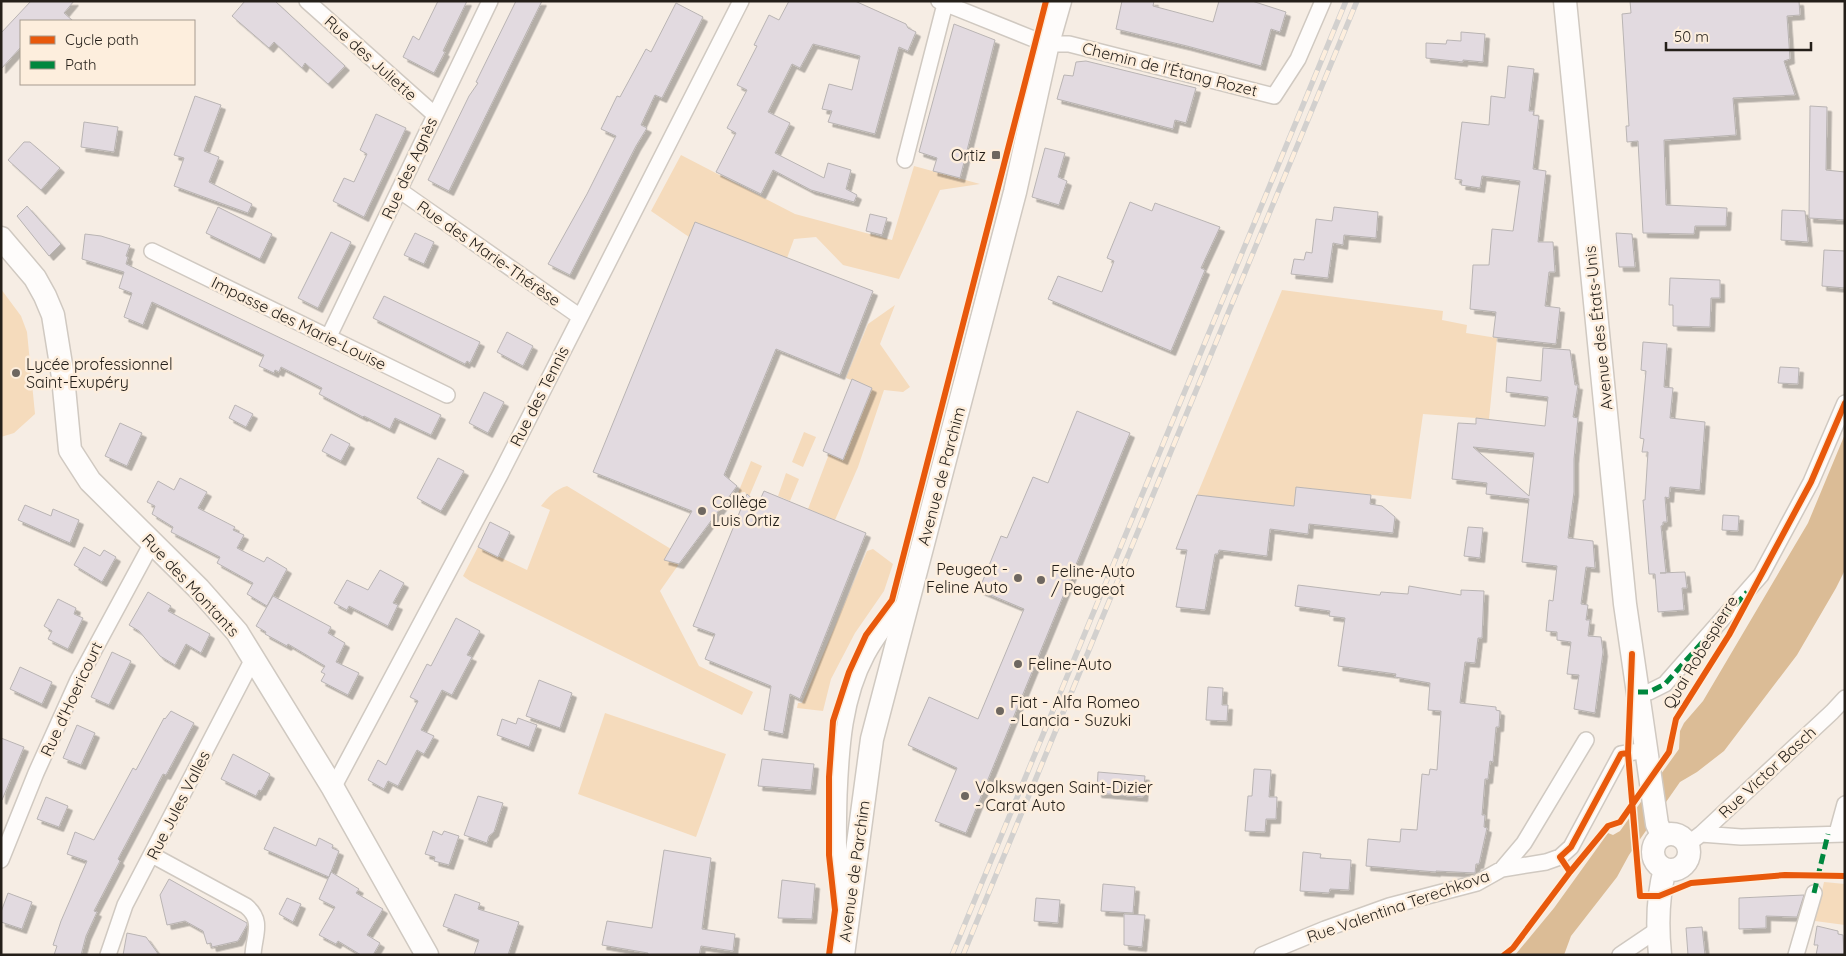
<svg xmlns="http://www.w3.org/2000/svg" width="1846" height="956" viewBox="0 0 1846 956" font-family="Quicksand,sans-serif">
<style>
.green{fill:#f5dbbc}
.water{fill:#dbbc96}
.building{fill:#e2dae0;stroke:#b9b4b3;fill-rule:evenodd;filter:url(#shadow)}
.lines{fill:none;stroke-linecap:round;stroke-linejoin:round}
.street-casing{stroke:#d0c9c1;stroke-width:18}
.secondary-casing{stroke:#d0c9c1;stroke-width:25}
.street{stroke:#fefcfb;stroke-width:15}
.secondary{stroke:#fefcfb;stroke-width:22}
.rail-casing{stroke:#d2d0ce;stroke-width:5.5}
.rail{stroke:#fdeedd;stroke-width:4;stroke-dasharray:11;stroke-linecap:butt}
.quiet{stroke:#00873e;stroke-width:5;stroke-dasharray:10 5;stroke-linecap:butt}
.cycleway-casing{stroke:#fdeedd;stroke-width:9}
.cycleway{stroke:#e8590c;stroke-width:6}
.poi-dot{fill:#6e6760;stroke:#fdeedd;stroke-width:2}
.labels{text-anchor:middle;stroke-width:5;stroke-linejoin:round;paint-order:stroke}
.street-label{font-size:16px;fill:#241f19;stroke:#fdeedd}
.poi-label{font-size:16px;fill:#241f19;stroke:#fdeedd;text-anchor:start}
</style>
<defs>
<filter id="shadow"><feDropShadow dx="4.5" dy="4.5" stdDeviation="0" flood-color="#0004"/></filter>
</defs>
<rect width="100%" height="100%" fill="#f6ede4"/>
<path class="green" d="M681,155L795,214L892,240L914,166L980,184L940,190L899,279L843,265L816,237L794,239L787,258L695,223L689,237L651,211Z
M1,289L21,316L27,332L35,414L14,433L1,437Z
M1282,290L1443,311L1442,320L1467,325L1466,333L1497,338L1489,419L1423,414L1411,499L1297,487L1294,506L1197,495Z
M895,305L880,344L910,387L903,392L884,390L858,467L835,520L808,509L829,454L843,460L872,388L846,378L868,324Z
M804,432L816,437L803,467L792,462Z
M751,461L762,466L748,499L745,492L738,493Z
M786,473L799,479L790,501L778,496Z
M567,486L671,549L665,560L679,564L660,591L699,666L753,692L742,715L470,581L463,576L478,547L527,570L550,510L541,506C548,497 556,489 567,486Z
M873,549L893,564L884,591L855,633L831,679L823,711L797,708L798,703H802L806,694L867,551Z
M605,713L726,754L696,837L578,794Z
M1824,882L1845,884V925L1815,921Z"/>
<path class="water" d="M1845,434V570L1836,588L1797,655L1724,751L1697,772L1680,782L1629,855L1617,877L1571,936L1564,955H1515L1554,908L1608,833L1613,835L1620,831L1679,749L1680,731L1684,723L1703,701L1808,523Z"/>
<path class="building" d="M31,1H74L64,13L73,21H21V47L1,69V33Z
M245,1H275L345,66L328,84L305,63L302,68L274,42L269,48L232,16Z
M438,1H467L443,51L445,52L434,73L403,57L413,36L419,40Z
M516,1H542L449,191L428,180L469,96L478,83L476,82Z
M789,1H855L906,24L908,28L916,32L908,51L899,47L875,134L828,122L832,111L822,109L829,84L852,90L860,56L813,44L800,68L792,64L768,112L790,123L775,153L824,178L828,163L851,170L846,189L857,195L854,202L811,190L773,170L761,194L716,172L736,133L727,128L747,90L737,85L757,46L754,45L769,15L779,20Z
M1122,1H1154L1153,6L1213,22L1219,1H1252L1286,12L1280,32L1271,29L1261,66L1187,46L1116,29Z
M1630,1H1799L1800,15L1787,16L1790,59L1784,61L1795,95L1733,98L1736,135L1664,140L1666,205L1727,208L1726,226H1695L1694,234L1643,233L1638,141L1627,142L1626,126H1629L1622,14L1631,13Z
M676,3L703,17L662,98L655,95L641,125L647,128L636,146L570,275L548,264L587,194L616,136L601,129L617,96L620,97L646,49L651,52Z
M954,24L995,40L960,178L933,171L937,158L919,152Z
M1461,32L1485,34L1483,62L1463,60V62L1426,58V43L1446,44L1447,40L1461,41Z
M1086,61L1196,88L1186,123L1175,120L1173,129L1057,99L1064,75L1073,76L1076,62Z
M1508,66L1534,69L1529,111H1534L1533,115L1539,116L1533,169L1546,171L1538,242H1553L1555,272H1549L1545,306L1560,308L1556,344L1493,337L1496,312L1470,309L1473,265H1489L1492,229L1513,231L1520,181L1482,176L1480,188L1461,185L1462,180L1455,179L1462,122L1489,125L1491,96L1505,98Z
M195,96L221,105L204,151L219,157L209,182L252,204L248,213L174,186L184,158L174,155Z
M1810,106L1827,107L1826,170L1845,172V220L1809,218Z
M376,114L406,128L364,217L333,201L344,178L354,182L367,154L360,150Z
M84,122L118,127L114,152L81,147Z
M24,142H30L60,168L41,190L8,160Z
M1045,148L1065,153L1058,177L1067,181L1059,205L1032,197Z
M1130,202L1152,211L1155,203L1220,227L1201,268L1205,270L1171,351L1048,299L1058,276L1102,292L1114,261L1107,258Z
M27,206L61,244L49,256L17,216Z
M218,207L272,234L260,259L206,233Z
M1334,207L1378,212L1376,238L1344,235L1343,245L1333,243L1328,278L1291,274L1294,259L1304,260L1306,252L1312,253L1316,219L1332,221Z
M1782,210L1805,211L1808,242L1781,240Z
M870,214L887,218L882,235L866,231Z
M695,222L873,291L840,375L776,349L724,475L737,486L679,564L664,560L692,511L593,472Z
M331,232L351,242L318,308L298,298Z
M415,233L434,242L424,264L404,255Z
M1616,233L1632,234L1635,267H1619Z
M85,234L101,236L130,245L126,256L128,257L126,264L441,415L431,435L395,418L390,429L364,416L363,417L319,394L322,388L281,367L279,372L275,370L274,373L259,366L264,355L152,302L143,325L124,317L132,293L119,288L124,272L82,259Z
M1824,250L1845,251V288L1822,286Z
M1670,278L1720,280V298H1711L1710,327L1673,326V305H1669Z
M384,296L480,342L470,363L467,361L465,364L373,318Z
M507,332L533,346L523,366L497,352Z
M1643,342L1667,344L1664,387L1673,388L1670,418L1705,422L1700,490L1670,487L1669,498L1665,497L1667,522H1663V525L1661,526L1666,573H1660L1685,572L1687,588H1682L1684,610L1658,612L1655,574H1649L1643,500H1645L1648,452H1642L1644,439L1640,438L1646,371L1641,370Z
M1543,348L1570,350L1575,385H1578L1573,417L1578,418L1574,459V492L1568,538L1593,541L1595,568L1586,567L1581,604L1588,605L1586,620H1590L1588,636L1601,637L1603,652L1595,713L1574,709L1579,675L1567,674L1571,642L1557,640V632L1546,631L1549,600L1553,601L1557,566L1522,562L1529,499L1486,494L1487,483L1452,479L1458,423L1476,424V418L1545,426L1548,397L1506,392L1507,377L1541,381ZM1473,447L1534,453L1529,496Z
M1780,367L1799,368L1798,384L1778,383Z
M852,379L872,388L843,460L823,451Z
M484,392L504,402L488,433L469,423Z
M235,405L253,414L246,427L229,418Z
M1077,411L1130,433L966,833L935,821L957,768L908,745L929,697L978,719L1024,609L979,590L1001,536L1007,538L1033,477L1048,483Z
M120,423L142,433L127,466L105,456Z
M331,434L350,444L341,461L322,451Z
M438,458L464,471L441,511L417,498Z
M180,478L207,492L198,508L235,527L233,530L244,535L237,548L264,562L267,557L287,569L267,606L247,594L253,583L217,563L220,557L171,532L173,527L152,514L155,506L147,502L158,481L174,490Z
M1296,487L1371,495L1370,504L1382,506L1395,517L1393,533L1309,524L1308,534L1270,529L1267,556L1219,550L1218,554H1215L1205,610L1176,607L1187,550L1176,549L1197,495L1294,506Z
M764,491L866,533L800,699L790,694L783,734L764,730L771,686L705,659L715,634L693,626L747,494L758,504Z
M25,505L51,516L53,509L79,520L70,543L18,520Z
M1723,515L1739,516L1738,531L1722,530Z
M490,522L510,532L498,557L478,547Z
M1468,527L1483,528L1480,558L1464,556Z
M84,547L100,556L104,550L116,557L102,582L74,565Z
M380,570L404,583L393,603L398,605L388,626L349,606L347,610L334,603L347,580L368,590Z
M1298,585L1378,595H1380L1381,592L1408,594L1409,586L1461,595V590L1484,591L1482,638H1478L1475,663L1465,662L1460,703L1496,707V710L1500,711L1499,727H1496L1493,762L1490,761L1488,779H1485L1482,815H1485L1484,827L1487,828L1479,864H1476L1475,873L1436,871V872L1366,866L1368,839L1400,842L1401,829L1417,830L1422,774L1429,775L1430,769L1437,770L1441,711L1428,710L1430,683L1395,677L1396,674L1338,666L1345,618L1329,616L1330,611L1295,606Z
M148,592L171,606L168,611L210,634L201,653L186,644L175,665L160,656L139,631L129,625Z
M273,596L331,627L328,633L345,643L336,662L359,673L348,695L321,681L325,674L321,672L325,666L288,644L287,646L265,634L266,632L256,626Z
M58,599L76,608L74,614L83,618L68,649L48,639L52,631L44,626Z
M456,618L480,631L467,655L472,657L452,695L442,690L421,730L434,736L424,754L417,750L398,786L388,781L384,789L368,780L378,760L386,765L418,701L410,697L427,664L431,666Z
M112,652L131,661L109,705L91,697Z
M20,667L52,682L42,704L10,689Z
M539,680L572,693L560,728L526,716Z
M1208,687L1223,688L1222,705H1228L1227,721L1206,720Z
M171,711L194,723L166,775L163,774L118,859L120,861L94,911L97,912L86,936L81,955H54L57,946L53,945L61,921L87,861L67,854L75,832L94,840L133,768L136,770L164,718L165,719Z
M518,718L537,725L529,747L497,735L502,719L516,724Z
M77,725L95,733L81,765L63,758Z
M1,738L24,747L2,800L1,799Z
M233,754L270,774L261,791L259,790L256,796L221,779Z
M762,759L814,764L811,790L758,786Z
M1254,769L1271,770L1269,797H1277L1276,819H1266L1265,832L1245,831L1248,796H1252Z
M1098,772L1145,776L1143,797L1097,793Z
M478,796L503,803L494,832L489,836L487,843L464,835Z
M46,797L68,806L59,827L37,819Z
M274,827L316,846L319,838L333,845L332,848L339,851L329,877L264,849Z
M433,831L442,835L444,831L459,836L449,865L434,861L435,857L425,854Z
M664,850L711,858L702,929L735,934L733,951L701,946L699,955H648V953L602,945L607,921L652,928Z
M1303,852L1321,854L1320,858L1351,860L1349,890L1330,889L1329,893L1300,891Z
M331,872L359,889L356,893L383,909L367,935L380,943L373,955H361L338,941L336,944L319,935L335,907L319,899Z
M169,879L247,923V925L238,941L212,947L211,943L207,944L203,931L185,921L167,925L160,895Z
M782,880L815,884L812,919L778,918Z
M1103,884L1135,887L1133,913L1101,911Z
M8,893L32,902L22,929L1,922V912Z
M455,894L480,903L478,909L519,922L508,955H474L479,940L443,926Z
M1804,895L1797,917L1766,916V928L1739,929V898Z
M287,898L301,904L293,922L279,914Z
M1036,898L1060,900L1058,923L1034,921Z
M1124,914L1145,915L1142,947L1124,945Z
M1817,926L1838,931V934L1843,935L1844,955H1816L1818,945H1814Z
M1702,927L1705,955H1688L1686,928Z
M127,933L146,937L159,955H123Z"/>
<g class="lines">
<g class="street-casing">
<path id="street" d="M307,1L434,114
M939,1L1036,40L1059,44H1069L1274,96L1298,59L1323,1
M905,160L945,4
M399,190L579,316
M152,251L447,395
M329,336L490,1
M1638,692H1649L1665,684L1761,575L1811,482L1845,403
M333,788L500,475L741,1
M1837,833L1845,804
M1701,834L1741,837L1845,834
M1688,844L1701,834L1832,712L1845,698
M152,855L246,906C264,921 254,935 253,955
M1,860L36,773L78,680L152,543
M1502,869L1546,862L1560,857L1571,847L1621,754L1647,750
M845,905C837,869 838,832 839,795C841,747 844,698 867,655C877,636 891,619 905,603
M108,955L125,905L254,657
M1262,955L1325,929L1389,906L1477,883L1502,869L1524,843L1586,740
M1620,955L1657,930
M1796,955L1814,893"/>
</g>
<g class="secondary-casing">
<path id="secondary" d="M1565,1L1625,604L1657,824L1662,835
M1,238L35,278L45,296L53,315L63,377L70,450L90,481L199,589L237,632L333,788L427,955
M1653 852a18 18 0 1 1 36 0a18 18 0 1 1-36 0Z
M843,955L872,739L1015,192L1048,43L1060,1
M1660,955C1657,925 1657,898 1665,869"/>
</g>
<use href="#street" class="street"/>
<use href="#secondary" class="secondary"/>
<g class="rail-casing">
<path id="rail" d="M952,955L1346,1
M963,955L1357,1"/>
</g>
<use href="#rail" class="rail"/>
<path class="quiet" d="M1638,692H1649L1665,684L1747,592
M1814,893L1828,834"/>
<g class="cycleway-casing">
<path id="cycleway" d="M1632,654L1628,753L1640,896H1659L1691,883L1785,875L1845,876
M1570,872L1560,857L1571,847L1621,754L1628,753
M829,955L835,910L829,855V777L833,721L849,672L866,635L892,600L1046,1
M1504,955L1513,948L1570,872L1608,826L1620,822L1669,752L1676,719L1729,635L1811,482L1845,403"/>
</g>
<use href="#cycleway" class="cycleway"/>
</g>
<g class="poi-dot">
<rect x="991" y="150" width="10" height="10" rx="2.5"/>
<circle cx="16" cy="373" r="5"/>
<circle cx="702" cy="511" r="5"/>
<circle cx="1018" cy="578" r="5"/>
<circle cx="1041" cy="580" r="5"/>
<circle cx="1018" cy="664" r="5"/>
<circle cx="1000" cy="711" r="5"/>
<circle cx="965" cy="796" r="5"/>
</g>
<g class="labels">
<g class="street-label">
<text transform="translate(371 58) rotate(42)" y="6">Rue des Juliette</text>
<text transform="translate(1170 69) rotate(14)" y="6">Chemin de l'Étang Rozet</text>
<text transform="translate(409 168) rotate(-65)" y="6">Rue des Agnès</text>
<text transform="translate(489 253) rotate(35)" y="6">Rue des Marie-Thérèse</text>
<text transform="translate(299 323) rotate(26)" y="6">Impasse des Marie-Louise</text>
<text transform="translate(1598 328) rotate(-96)" y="6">Avenue des États-Unis</text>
<text transform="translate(539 396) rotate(-63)" y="6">Rue des Tennis</text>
<text transform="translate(941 476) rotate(-75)" y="6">Avenue de Parchim</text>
<text transform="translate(191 585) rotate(47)" y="6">Rue des Montants</text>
<text transform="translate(1700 652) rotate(-59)" y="6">Quai Robespierre</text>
<text transform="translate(71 699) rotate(-65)" y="6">Rue d'Hoericourt</text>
<text transform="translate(1767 772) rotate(-43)" y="6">Rue Victor Basch</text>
<text transform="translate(178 805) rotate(-63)" y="6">Rue Jules Valles</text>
<text transform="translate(854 871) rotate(-82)" y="6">Avenue de Parchim</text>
<text transform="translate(1398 906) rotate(-19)" y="6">Rue Valentina Terechkova</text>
</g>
<g class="poi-label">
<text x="986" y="161" text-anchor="end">Ortiz</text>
<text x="26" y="370">Lycée professionnel<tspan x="26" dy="18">Saint-Exupéry</tspan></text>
<text x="712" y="508">Collège<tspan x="712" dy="18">Luis Ortiz</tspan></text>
<text x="1008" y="575" text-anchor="end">Peugeot -<tspan x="1008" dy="18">Feline Auto</tspan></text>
<text x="1051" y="577">Feline-Auto<tspan x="1051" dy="18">/ Peugeot</tspan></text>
<text x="1028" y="670">Feline-Auto</text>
<text x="1010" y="708">Fiat - Alfa Romeo<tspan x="1010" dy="18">- Lancia - Suzuki</tspan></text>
<text x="975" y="793">Volkswagen Saint-Dizier<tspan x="975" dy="18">- Carat Auto</tspan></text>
</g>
</g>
<rect width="1846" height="956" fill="none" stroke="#241f19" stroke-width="5"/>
<rect x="20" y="20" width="175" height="65" fill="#fdeedd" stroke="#a69b8f"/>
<rect x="30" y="36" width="25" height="8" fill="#e8590c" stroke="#a69b8f"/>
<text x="65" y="45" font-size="15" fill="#241f19">Cycle path</text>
<rect x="30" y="61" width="25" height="8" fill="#00873e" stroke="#a69b8f"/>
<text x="65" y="70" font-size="15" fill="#241f19">Path</text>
<path d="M1666 42v8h145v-8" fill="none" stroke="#241f19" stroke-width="2.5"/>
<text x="1674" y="42" font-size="15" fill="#241f19" stroke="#fdeedd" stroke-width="4" paint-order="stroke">50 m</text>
</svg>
